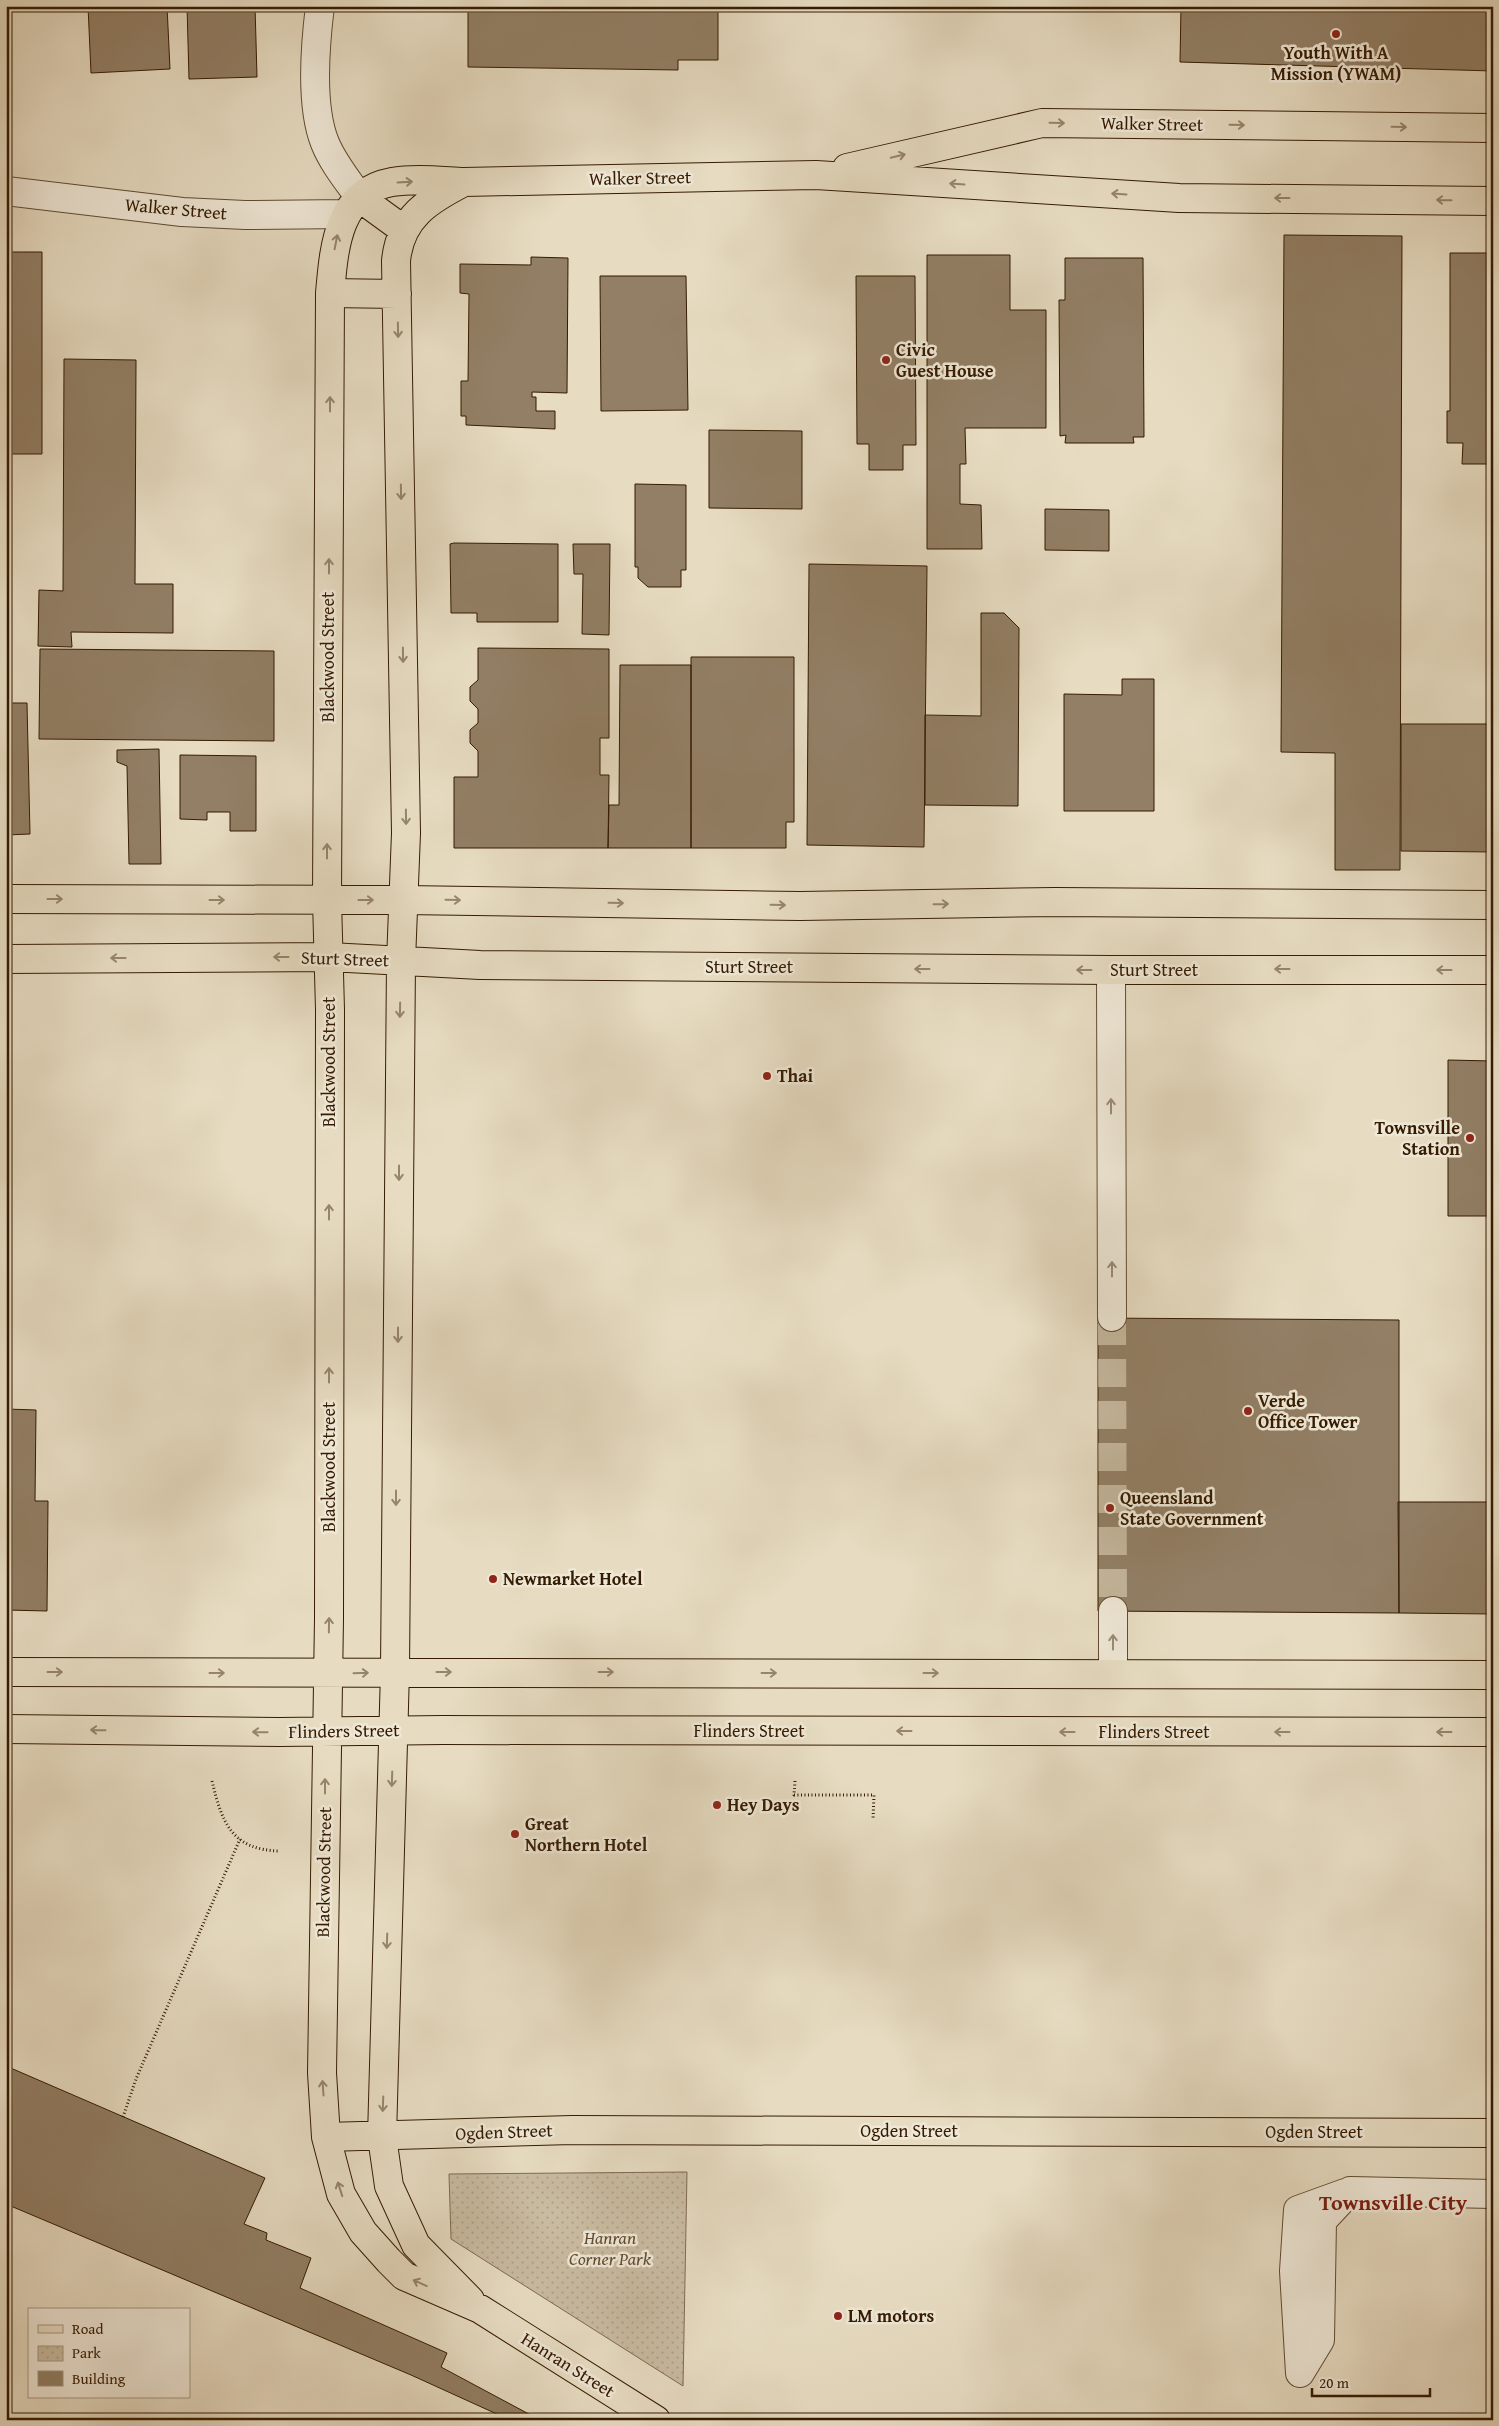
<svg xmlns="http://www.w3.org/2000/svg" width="1499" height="2426" viewBox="0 0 1499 2426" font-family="'Gentium Book Plus',serif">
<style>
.park{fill:url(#park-dots);stroke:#7f6b51}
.building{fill:#927f65;stroke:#351b01}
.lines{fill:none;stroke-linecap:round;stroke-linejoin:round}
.minor-tunnel{stroke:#c3b59b;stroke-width:28;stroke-dasharray:28 14;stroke-linecap:butt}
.minor-casing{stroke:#624b31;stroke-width:30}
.major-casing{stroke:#351b01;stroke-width:30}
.path{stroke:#351b01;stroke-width:3;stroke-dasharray:1 2.5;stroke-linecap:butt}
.minor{stroke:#efe8d7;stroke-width:28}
.major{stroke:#e7dcc2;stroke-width:28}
.oneway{stroke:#97856b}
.oneway2{stroke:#9b8c77}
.poi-dot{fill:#8f2418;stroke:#efe8d7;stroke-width:2}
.labels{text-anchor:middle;stroke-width:5;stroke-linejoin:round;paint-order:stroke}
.poi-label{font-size:18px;font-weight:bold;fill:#351b01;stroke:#efe8d7;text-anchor:start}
.street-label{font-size:18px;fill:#351b01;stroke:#efe8d7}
.park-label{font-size:18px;font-style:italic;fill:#614b31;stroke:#efe8d7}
.district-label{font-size:22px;font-weight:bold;fill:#7a1f14;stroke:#efe8d7}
</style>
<defs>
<pattern id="park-dots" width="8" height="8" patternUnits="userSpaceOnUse" patternTransform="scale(1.25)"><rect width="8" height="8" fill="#c9bba1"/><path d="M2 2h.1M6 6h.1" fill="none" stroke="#ada089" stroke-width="1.8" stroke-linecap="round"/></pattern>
</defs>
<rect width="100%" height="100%" fill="#e7dcc2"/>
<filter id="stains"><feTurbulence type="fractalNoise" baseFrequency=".004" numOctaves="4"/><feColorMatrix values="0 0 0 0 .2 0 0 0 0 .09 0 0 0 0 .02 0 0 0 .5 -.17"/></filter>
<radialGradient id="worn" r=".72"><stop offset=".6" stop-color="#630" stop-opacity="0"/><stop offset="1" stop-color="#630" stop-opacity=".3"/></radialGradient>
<path class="park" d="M687,2172L683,2386L451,2239L449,2174Z"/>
<path class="building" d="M88,6H167L170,69L91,73Z
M187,6H255L257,77L189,79Z
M468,6H718V60H678V70L468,67Z
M1181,6H1493V71L1180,62Z
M1284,235L1402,236L1400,870H1335V753L1281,752Z
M6,252H42V454H6Z
M1450,253H1493V464H1462L1463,443H1447V411H1450Z
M927,255H1010V310H1046V428H965L966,464H960V504L981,505L982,549H927Z
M531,257L568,258L567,393L532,392V397H536V411H555V429L466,425V416H461V381H468L469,294L460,293V264L531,265Z
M1065,258H1143L1144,437H1133L1134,443H1065L1066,435L1060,436L1059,300H1065Z
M600,276H686L688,410L601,411Z
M856,276H915L916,445H903V470H869V444H857Z
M64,359L136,360L135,584H173V633L71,632L72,647L38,646L39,590L63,591Z
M709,430L802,431V509L709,508Z
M635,484L686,485V570H681V587H648L638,578V567H635Z
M1045,509L1109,510V551L1045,550Z
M454,543L558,544V622H477V613H451L450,544Z
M573,544H610L609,635L582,634L583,574H574Z
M809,564L927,566L924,847L807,845Z
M981,613H1004L1019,628L1018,806L925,805V715L981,716Z
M478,648L609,649V738H600V775H609L608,848H454V777H478V751L470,743V730L478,723V709L470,701V687L478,680Z
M40,649L274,651V741L39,739Z
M691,657H794V822H786V848H691Z
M620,665H691V848H608L609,805H619Z
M1122,679H1154V811H1064V694L1122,695Z
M6,703H27L30,834L6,835Z
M1401,724H1493V852L1401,851Z
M159,749L161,864H129L127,766L117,762V750Z
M180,755L256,756V831H230V812H207V820L180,819Z
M1448,1060L1493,1061V1216H1448Z
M1098,1318L1399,1320V1613L1098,1611Z
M6,1409L36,1410L35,1501H48L47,1611L6,1610Z
M1398,1502H1493V1614L1399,1613Z
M6,2066L265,2178L244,2224L267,2233L266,2240L311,2258L300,2288L447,2353L441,2367L540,2420H510L411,2375L6,2204Z"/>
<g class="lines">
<path class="minor-tunnel" d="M1112,1317L1113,1611"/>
<g class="minor-casing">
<path id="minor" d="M320,6C315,46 310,106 325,143C333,163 348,181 360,198
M6,191L182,212L245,215L346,214
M1111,970L1112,1317
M1113,1674V1611
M1300,2373L1320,2340L1322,2221L1350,2191L1493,2194
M1300,2373L1294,2271L1298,2210L1345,2193"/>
</g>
<g class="major-casing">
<path id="major" d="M847,168L1042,123L1493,128
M464,182C429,200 400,217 396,261L406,833L401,961L395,1671L382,2137L389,2186L416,2245L470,2300
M360,198L404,230
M330,293L397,294
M6,899L404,900L800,906L1055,902L1493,905
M6,959L329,957L480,965L1111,970H1493
M6,1672L1493,1675
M6,1729L280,1732L443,1730L1493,1732
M326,2137L572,2130L1493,2133
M656,2420L480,2309L404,2276L389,2261L363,2232L341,2194L326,2137L322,2073L329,1618L330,1010L327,900L330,293C334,249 337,192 392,182C415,178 441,181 464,182L816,175L1179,198L1493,201"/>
</g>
<path class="path" d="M212,1781C222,1823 232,1850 280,1851
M795,1781L794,1795H874L873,1819
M123,2117L136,2079L240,1839"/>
<use href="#minor" class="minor"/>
<use href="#major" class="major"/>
</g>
<defs><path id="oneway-shaft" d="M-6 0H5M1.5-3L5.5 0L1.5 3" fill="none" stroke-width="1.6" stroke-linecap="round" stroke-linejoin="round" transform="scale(1.25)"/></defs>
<g class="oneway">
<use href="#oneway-shaft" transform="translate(1057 123) rotate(1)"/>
<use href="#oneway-shaft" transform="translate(1237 125) rotate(1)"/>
<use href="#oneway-shaft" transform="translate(1399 127) rotate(1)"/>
<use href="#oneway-shaft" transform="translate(898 156) rotate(-13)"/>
<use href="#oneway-shaft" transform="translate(405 182) rotate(-3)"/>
<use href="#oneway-shaft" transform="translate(957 184) rotate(-176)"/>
<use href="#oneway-shaft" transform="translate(1119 194) rotate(-176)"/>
<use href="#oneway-shaft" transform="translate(1282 198) rotate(-180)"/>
<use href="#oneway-shaft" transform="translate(1444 200) rotate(-179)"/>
<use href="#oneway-shaft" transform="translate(336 242) rotate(-79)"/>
<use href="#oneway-shaft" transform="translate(398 330) rotate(89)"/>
<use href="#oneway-shaft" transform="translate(330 404) rotate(-90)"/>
<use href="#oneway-shaft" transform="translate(401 492) rotate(89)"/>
<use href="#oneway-shaft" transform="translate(329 566) rotate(-90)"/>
<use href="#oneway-shaft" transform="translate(403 655) rotate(89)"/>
<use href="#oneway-shaft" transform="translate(406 817) rotate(89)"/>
<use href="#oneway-shaft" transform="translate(327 851) rotate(-90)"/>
<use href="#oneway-shaft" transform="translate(55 899)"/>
<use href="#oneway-shaft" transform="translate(217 900)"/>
<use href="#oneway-shaft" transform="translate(366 900)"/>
<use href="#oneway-shaft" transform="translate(453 900) rotate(1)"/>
<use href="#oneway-shaft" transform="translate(616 903) rotate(1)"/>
<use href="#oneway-shaft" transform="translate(941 904) rotate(-1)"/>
<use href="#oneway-shaft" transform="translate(778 905) rotate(1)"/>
<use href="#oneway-shaft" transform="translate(281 957) rotate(180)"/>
<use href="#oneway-shaft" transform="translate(118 958) rotate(180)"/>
<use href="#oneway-shaft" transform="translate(922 969) rotate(-180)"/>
<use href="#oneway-shaft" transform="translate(1282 969) rotate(180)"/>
<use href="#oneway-shaft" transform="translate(1084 970) rotate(-180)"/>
<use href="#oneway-shaft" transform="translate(1444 970) rotate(-180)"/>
<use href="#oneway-shaft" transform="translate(400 1010) rotate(91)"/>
<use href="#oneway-shaft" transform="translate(399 1173) rotate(90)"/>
<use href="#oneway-shaft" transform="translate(329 1212) rotate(-90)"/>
<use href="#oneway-shaft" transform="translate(398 1335) rotate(90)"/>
<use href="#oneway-shaft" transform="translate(329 1375) rotate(-90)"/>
<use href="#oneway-shaft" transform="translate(396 1498) rotate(90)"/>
<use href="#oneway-shaft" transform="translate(329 1625) rotate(-89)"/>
<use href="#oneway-shaft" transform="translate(55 1672)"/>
<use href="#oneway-shaft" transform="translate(444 1672)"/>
<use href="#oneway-shaft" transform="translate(606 1672)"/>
<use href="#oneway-shaft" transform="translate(217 1673)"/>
<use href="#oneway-shaft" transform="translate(361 1673) rotate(-2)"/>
<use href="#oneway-shaft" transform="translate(769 1673)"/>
<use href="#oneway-shaft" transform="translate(931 1673)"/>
<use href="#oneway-shaft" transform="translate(98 1730) rotate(-179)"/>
<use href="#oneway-shaft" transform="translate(904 1731) rotate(-180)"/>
<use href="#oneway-shaft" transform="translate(260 1732) rotate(-179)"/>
<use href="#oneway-shaft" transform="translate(1067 1732) rotate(-180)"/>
<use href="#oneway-shaft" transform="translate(1282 1732) rotate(-180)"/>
<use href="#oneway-shaft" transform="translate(1444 1732) rotate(-180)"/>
<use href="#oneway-shaft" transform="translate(392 1779) rotate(92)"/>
<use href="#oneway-shaft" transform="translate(325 1786) rotate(-90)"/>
<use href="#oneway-shaft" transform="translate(387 1941) rotate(92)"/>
<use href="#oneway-shaft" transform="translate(323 2088) rotate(-94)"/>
<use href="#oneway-shaft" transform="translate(383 2104) rotate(92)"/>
<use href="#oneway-shaft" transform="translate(340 2189) rotate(-108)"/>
<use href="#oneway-shaft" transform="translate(420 2283) rotate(-156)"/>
</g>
<g class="oneway2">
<use href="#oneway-shaft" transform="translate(1111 1106) rotate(-90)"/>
<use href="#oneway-shaft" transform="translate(1112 1269) rotate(-90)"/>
<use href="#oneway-shaft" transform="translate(1113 1642) rotate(-90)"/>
</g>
<g class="poi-dot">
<circle cx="1336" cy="34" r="5"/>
<circle cx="886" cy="360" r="5"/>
<circle cx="767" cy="1076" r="5"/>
<circle cx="1470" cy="1138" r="5"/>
<circle cx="1248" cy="1411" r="5"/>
<circle cx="1110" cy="1508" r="5"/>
<circle cx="493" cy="1579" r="5"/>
<circle cx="717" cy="1805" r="5"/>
<circle cx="515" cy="1834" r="5"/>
<circle cx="838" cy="2316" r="5"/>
</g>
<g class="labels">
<g class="poi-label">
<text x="1336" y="59" text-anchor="middle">Youth With A<tspan x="1336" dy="21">Mission (YWAM)</tspan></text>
<text x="896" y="356">Civic<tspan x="896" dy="21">Guest House</tspan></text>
<text x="777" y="1082">Thai</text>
<text x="1460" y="1134" text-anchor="end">Townsville<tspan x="1460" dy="21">Station</tspan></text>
<text x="1258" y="1407">Verde<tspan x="1258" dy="21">Office Tower</tspan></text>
<text x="1120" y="1504">Queensland<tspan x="1120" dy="21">State Government</tspan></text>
<text x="503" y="1585">Newmarket Hotel</text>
<text x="727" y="1811">Hey Days</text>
<text x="525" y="1830">Great<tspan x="525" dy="21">Northern Hotel</tspan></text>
<text x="848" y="2322">LM motors</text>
</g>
<g class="street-label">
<text transform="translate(1152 124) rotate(1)" y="6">Walker Street</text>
<text transform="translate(640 178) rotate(-1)" y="6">Walker Street</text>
<text transform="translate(176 209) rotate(5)" y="6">Walker Street</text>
<text transform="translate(328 657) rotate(-90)" y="6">Blackwood Street</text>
<text transform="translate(345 959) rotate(2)" y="6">Sturt Street</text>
<text x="749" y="973">Sturt Street</text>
<text x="1154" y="976">Sturt Street</text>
<text transform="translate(329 1062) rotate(-90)" y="6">Blackwood Street</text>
<text transform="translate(329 1467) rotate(-90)" y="6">Blackwood Street</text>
<text transform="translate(344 1731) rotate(-1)" y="6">Flinders Street</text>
<text x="749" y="1737">Flinders Street</text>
<text x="1154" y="1738">Flinders Street</text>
<text transform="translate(324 1872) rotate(-89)" y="6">Blackwood Street</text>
<text x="909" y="2137">Ogden Street</text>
<text transform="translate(504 2132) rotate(-2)" y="6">Ogden Street</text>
<text x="1314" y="2138">Ogden Street</text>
<text transform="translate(568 2365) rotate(32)" y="6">Hanran Street</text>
</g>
<g class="park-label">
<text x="610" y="2244">Hanran<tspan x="610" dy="21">Corner Park</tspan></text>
</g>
<g class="district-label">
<text x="1393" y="2210">Townsville City</text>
</g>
</g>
<rect width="1499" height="2426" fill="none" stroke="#e7dcc2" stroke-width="25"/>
<rect x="8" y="8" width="1484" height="2411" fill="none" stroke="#351b01" stroke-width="2.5"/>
<rect x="12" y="12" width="1474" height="2401" fill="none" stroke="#351b01"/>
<rect x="28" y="2308" width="162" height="90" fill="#efe8d7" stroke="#a59681"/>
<rect x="38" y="2325" width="25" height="8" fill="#e7dcc2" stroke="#a59681"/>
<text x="72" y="2334" font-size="15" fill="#351b01">Road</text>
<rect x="38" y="2346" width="25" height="15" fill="url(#park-dots)" stroke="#a59681"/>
<text x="72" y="2358" font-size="15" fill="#351b01">Park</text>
<rect x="38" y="2371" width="25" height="15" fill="#927f65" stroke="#a59681"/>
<text x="72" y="2384" font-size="15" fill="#351b01">Building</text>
<path d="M1312 2388v8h118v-8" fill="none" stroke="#351b01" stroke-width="2.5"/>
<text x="1319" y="2388" font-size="15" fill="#351b01" stroke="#efe8d7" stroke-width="4" paint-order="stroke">20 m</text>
<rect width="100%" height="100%" filter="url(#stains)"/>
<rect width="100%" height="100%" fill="url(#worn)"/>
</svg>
